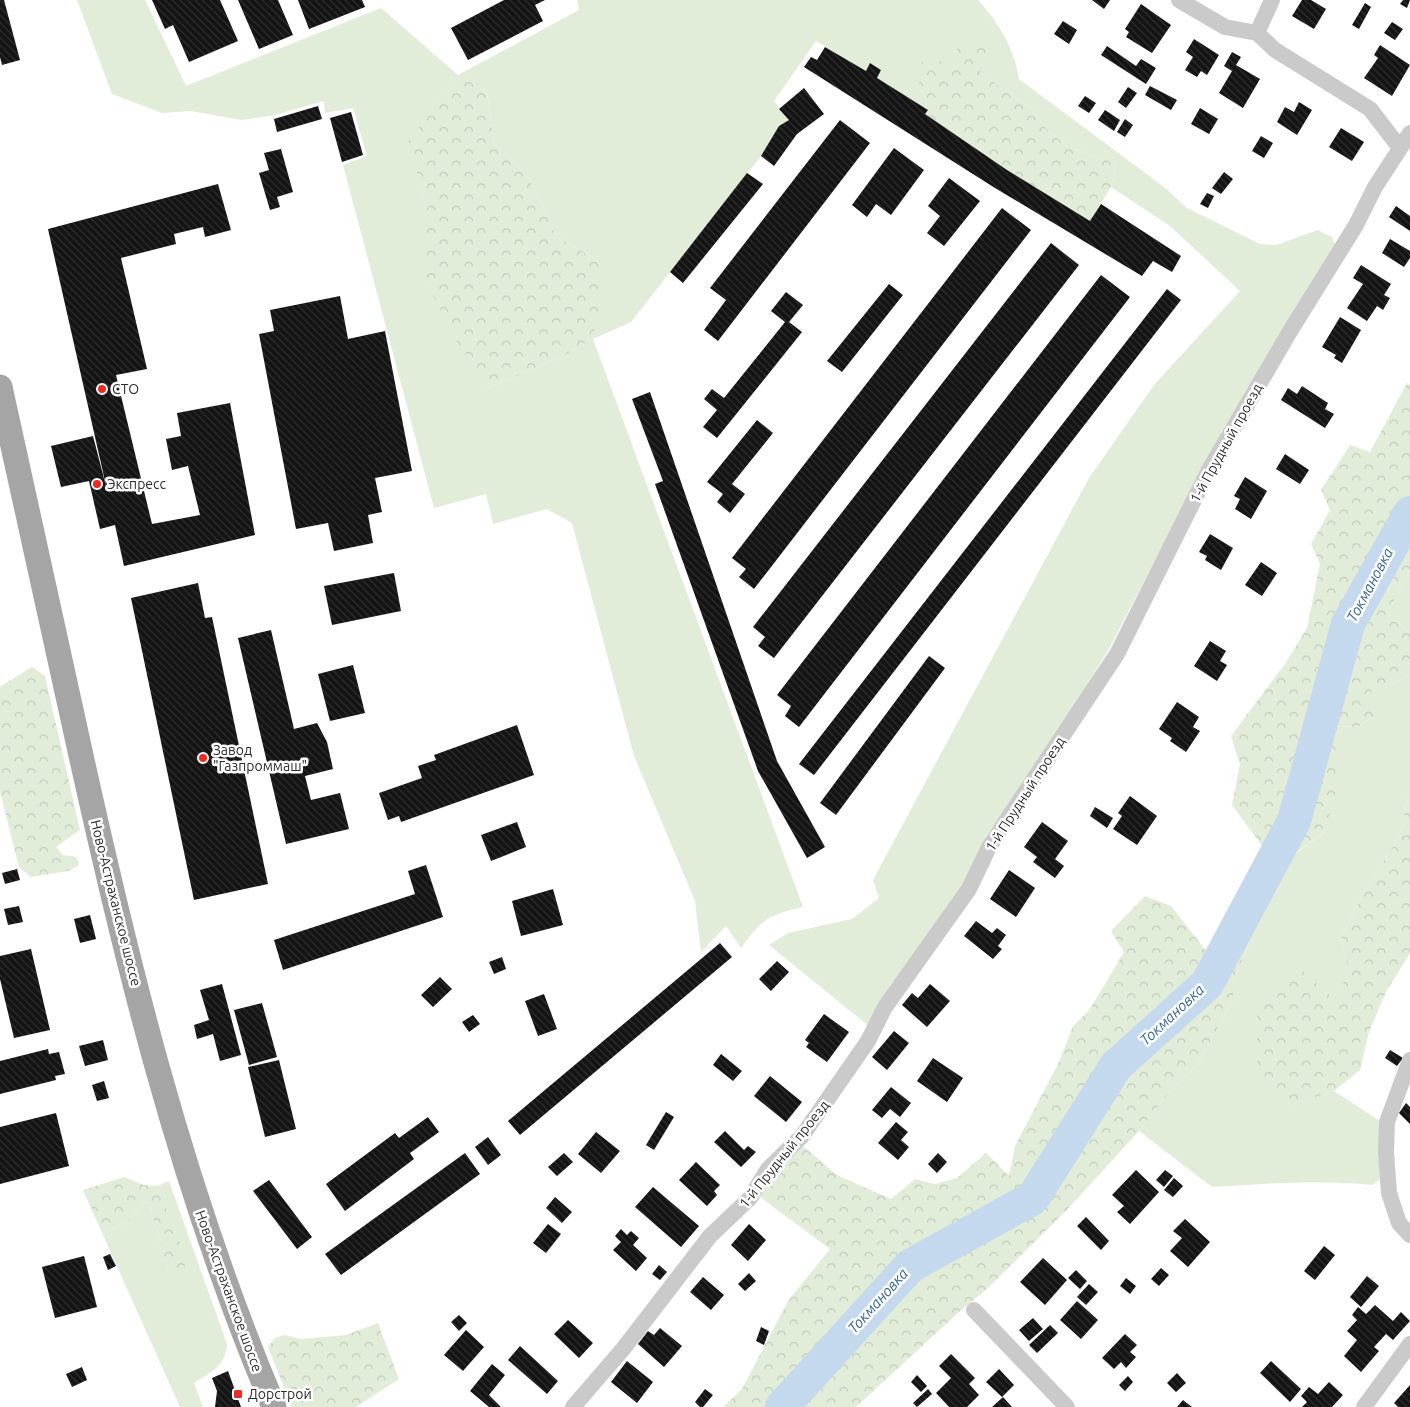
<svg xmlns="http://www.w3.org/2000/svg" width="1410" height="1407" viewBox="0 0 1410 1407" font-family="Ubuntu,sans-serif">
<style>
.green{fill:#e1ecd9;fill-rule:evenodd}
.forest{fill:url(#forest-crowns)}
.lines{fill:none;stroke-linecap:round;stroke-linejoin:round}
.river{stroke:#c4d9ed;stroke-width:34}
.building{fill:url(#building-back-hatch)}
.street{stroke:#cacaca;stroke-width:16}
.primary{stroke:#a5a5a5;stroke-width:25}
.poi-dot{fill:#ee2a25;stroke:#fff;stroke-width:2}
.labels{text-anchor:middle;stroke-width:5;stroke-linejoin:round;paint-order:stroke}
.poi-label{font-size:14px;fill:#2d2d2d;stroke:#fff;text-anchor:start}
.street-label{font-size:14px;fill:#2d2d2d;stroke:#fff}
.water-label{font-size:15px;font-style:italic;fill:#376693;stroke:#fff}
</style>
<defs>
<pattern id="forest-crowns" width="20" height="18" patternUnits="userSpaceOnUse" patternTransform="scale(1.25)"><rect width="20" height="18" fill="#e1ecd9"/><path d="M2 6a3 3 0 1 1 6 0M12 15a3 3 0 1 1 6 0" fill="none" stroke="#c1cbbb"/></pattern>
<pattern id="building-back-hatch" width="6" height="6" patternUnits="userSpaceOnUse" patternTransform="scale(1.25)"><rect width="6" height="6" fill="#141414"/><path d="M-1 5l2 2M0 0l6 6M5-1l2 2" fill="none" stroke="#2e2e2e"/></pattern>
</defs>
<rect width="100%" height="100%" fill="#fff"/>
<path class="green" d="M77,0H145L186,86L381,8L458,75L579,10L577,0H978C999,23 1014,48 1019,79L1164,187L1187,208L1260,244L1276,245L1318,230L1332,237L1336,247L1203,467L1110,647L1019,796L986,835L972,872L911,969L892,982L870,1027L769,945L788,933L852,919L879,898L873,880L1089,478L1154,385L1240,291L1170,226L1111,187L1116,163L1072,149L1048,131L1031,108L1002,89L974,66L952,65L919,85L928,105V110L877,78L881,70L871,63L866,71L816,41L774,101L789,120L779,127L761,156L631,322L593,339L803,907C768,915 761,920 741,948L726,926L701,952L695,901L634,756L572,523L547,509L493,524L486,494L434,508L343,165L367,156L353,108L325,113L324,101L271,116L241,120L191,111L162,113L112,94ZM458,75L487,92L494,143L528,177L557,237L599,261L592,339L563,356L488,388L426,282V206L409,142Z
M1410,569V633L1388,613Z
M1410,674V794L1407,798L1401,834L1366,889L1341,937L1349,973L1334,1000L1291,1105L1334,1091L1380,1121V1179L1372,1185C1319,1179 1266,1184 1212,1187L1139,1131L1166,1096L1198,1064L1233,1001V981L1258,924L1296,853L1325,832L1328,735L1332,726L1358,727L1374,716L1370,687L1394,683Z
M169,1181L227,1344C226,1366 211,1372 194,1383L203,1407H180L103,1235L128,1220L147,1201L151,1203L152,1216L168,1270L167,1211L157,1186Z"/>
<path class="forest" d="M964,43L985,44L986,56L974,66L1002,89L1031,108L1048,131L1072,149L1116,163L1111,187L1090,221L1007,170L925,114L928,105L919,85L920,63L937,60L951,65L954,52Z
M458,75L487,92L494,143L528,177L557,237L599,261L602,304L592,339L563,356L488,388L456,340L426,282V206L408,142Z
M1407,383L1410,385V569L1388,613L1410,633V674L1394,683L1371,687L1374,716L1358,727L1332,726L1328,735L1337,748V787L1325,832L1295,853L1258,924L1233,981V1001L1198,1064L1166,1096L1139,1131L1065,1212L987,1289L959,1312L856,1407H723L742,1389L788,1301L830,1249L760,1197L772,1173L803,1146L837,1175L891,1199L915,1179L935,1184L957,1178L986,1153L1009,1176L1015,1146L1059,1062L1073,1026L1090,1009L1124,952L1111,931L1145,896L1171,906L1211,957L1269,855L1232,805L1240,764L1231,736L1285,664L1307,628L1320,564L1311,544L1330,510L1321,490L1350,445L1370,452Z
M32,667L45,676L80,830L56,847L63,855L76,857L79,865L68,871L31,877L19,867L0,792V687Z
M1410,794V953L1386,992L1369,1032L1360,1070L1334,1091L1291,1105L1257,1078V1012L1302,970L1334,999L1349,973L1341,937L1366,889L1401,834L1407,798Z
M124,1177L144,1185L157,1186L186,1257L184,1270H168L152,1216L151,1203L147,1201L128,1220L103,1235L83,1190Z
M378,1323L399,1379L356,1407H292L268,1347L275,1338L284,1335L301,1339L346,1335Z"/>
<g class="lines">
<path class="river" d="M782,1407L910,1266L1033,1198L1116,1066L1207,984L1294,821L1348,624L1410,513"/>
</g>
<path class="building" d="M0,0H4L20,60L2,65L0,57Z
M152,0H220L238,41L189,62L173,25L165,29Z
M238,0H278L293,35L259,49Z
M298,0H362L365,7L309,29Z
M504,0H545L535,5L543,21L468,60L451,28Z
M1092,0H1110L1104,9Z
M1302,0H1311L1326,9L1314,29L1292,16Z
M1403,0H1410L1407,8L1400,4Z
M1365,3L1371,7L1359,29L1352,25Z
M1141,4L1171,25L1152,53L1126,37L1129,32L1125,29Z
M1063,21L1077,30L1069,44L1054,34Z
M1392,22L1403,29L1395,40L1384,33Z
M1194,39L1219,55L1207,75L1201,71L1197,77L1185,70L1193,57L1186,52Z
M1380,45L1410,65L1392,96L1364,78L1378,58L1374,55Z
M1107,46L1136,66L1141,59L1156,68L1146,84L1101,55Z
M825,47L866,71L870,63L881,70L877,78L928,110L925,114L1007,170L1090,221L1101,204L1181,256L1172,272L1153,261L1142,276L995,188L804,67L811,57L817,60Z
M1232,52L1241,57L1236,65L1260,79L1243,108L1219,93L1232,71L1224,66Z
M1150,86L1177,100L1171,110L1145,95Z
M1128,87L1137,93L1126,108L1118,102Z
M804,88L824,114L797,134L774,166L761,156L779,126L789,120L779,109Z
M1085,96L1096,103L1089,113L1078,106Z
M1299,102L1312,110L1297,135L1277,122L1285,107L1294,112Z
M318,106L322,119L277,132L274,119Z
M1200,108L1218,119L1209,134L1191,124Z
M1105,110L1120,120L1114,131L1098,120Z
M351,112L363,155L342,162L330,118Z
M1125,119L1133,125L1125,137L1117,132Z
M840,120L870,143L718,341L704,330L726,300L710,288Z
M1341,128L1364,142L1352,161L1329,147Z
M1261,136L1273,143L1264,158L1252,151Z
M894,148L924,170L891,215L876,204L867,217L852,205Z
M281,149L293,192L277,197L280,207L270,210L259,173L269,170L264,153Z
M1224,172L1233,179L1221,194L1212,188Z
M747,173L763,184L683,283L670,272Z
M949,178L980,201L944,246L927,233L940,216L928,206Z
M218,184L231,230L205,237L203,227L174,234L176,244L121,258L147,369L116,375L152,524L200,515L188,466L172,470L166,439L181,436L177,413L230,403L255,535L124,566L115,525L100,529L89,481L61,487L51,446L93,436L107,490L48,229Z
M1207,193L1214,196L1208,208L1200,204Z
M1396,206L1410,216V231L1389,217Z
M1002,208L1031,230L754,589L739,577L746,569L732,558Z
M1390,239L1410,251V258L1404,267L1382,253Z
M1051,243L1079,265L774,658L758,646L765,637L753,627Z
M1361,265L1391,284L1384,295L1390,298L1383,310L1377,306L1367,321L1347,308L1363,284L1353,278Z
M1101,275L1130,297L799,727L785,716L791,706L777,695Z
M889,284L903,295L842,372L827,361Z
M1167,289L1181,300L814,775L799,764Z
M786,292L803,305L789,322L802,332L717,438L703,427L717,410L704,399L712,389L724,398L785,322L771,311Z
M340,296L348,339L385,331L412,471L375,478L382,512L368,515L373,543L334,551L328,523L296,529L259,334L274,331L270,310Z
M1340,317L1361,330L1342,363L1334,358L1336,355L1322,347Z
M1302,386L1328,403L1325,409L1334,414L1325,428L1281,400L1288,388L1297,394Z
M650,392L777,761L825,847L807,858L758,771L655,484L663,481L632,399Z
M757,420L773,433L732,484L745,494L730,513L717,502L723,494L707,482Z
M1285,454L1309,470L1300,484L1276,469Z
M1245,477L1267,491L1251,519L1235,509L1240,499L1234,496Z
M1210,534L1233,548L1221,570L1205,560L1207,556L1199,552Z
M1261,562L1277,573L1262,596L1245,585Z
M394,573L401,611L332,625L324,586Z
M198,583L205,618L212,617L268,884L194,900L131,598Z
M271,630L294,729L317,723L327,742L333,769L305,776L311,800L340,793L349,829L286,844L238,638Z
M1210,641L1226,651L1220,661L1227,665L1217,681L1194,666Z
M929,656L945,668L836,815L820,803Z
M353,665L365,713L330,721L318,674Z
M1177,702L1199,717L1193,727L1200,731L1186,752L1170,741L1172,738L1159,729Z
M517,725L534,775L401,822L399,816L388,820L379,793L422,778L418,766L436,760L434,755Z
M1130,796L1157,816L1137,845L1113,829L1122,816L1118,813Z
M1095,807L1113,818L1107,828L1090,816Z
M517,822L526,847L491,861L481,835Z
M1042,822L1068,841L1055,859L1064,866L1055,878L1033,862L1037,857L1024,847Z
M426,865L443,917L283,970L274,940L415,894L408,871Z
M17,869L20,880L5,884L2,873Z
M1009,870L1035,888L1016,917L990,899Z
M553,889L563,925L521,936L512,901Z
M19,906L23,922L8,925L4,909Z
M90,915L96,939L80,943L74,919Z
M976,921L992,933L997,928L1006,935L998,946L1002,949L993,959L964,936Z
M720,943L732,957L520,1135L508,1121Z
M31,949L50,1030L14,1038L0,979V956Z
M502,957L506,969L494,974L489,962Z
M777,961L789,972L771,991L759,979Z
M440,977L452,989L433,1007L421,995Z
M222,984L241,1055L220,1061L213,1034L197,1039L194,1025L209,1020L200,990Z
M930,984L950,1001L927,1027L902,1005L912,993L918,998Z
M544,994L557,1029L538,1036L525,1001Z
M262,1003L277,1057L249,1065L234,1010Z
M824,1014L849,1032L827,1062L806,1047L809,1043L805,1040Z
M473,1015L480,1024L469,1032L462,1022Z
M894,1031L909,1043L887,1070L872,1057Z
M103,1040L108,1060L85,1066L79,1046Z
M48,1049L49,1054L59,1052L65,1074L55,1076L56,1080L0,1094V1061Z
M1390,1050L1403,1058L1397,1066L1385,1058Z
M721,1054L742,1071L733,1081L713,1065Z
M933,1058L963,1078L947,1102L917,1081Z
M279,1060L296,1129L265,1137L248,1067Z
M770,1076L802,1102L786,1122L754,1096Z
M104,1081L109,1098L97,1101L92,1085Z
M891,1087L911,1103L900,1117L890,1109L882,1118L872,1110Z
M1406,1103L1410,1107V1124L1399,1113Z
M666,1112L674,1117L654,1150L646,1145Z
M56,1113L69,1166L0,1184V1127Z
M428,1117L439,1132L410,1153L414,1159L345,1211L326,1184L395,1133L399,1138Z
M896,1122L908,1132L901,1140L909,1147L898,1160L878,1143Z
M725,1131L744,1150L748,1146L756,1152L741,1167L714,1142Z
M596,1132L620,1151L601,1173L578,1154Z
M488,1137L501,1155L488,1165L475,1147Z
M465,1153L480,1174L341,1275L325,1254Z
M564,1153L573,1162L557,1176L548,1167Z
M938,1153L947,1162L937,1173L928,1164Z
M696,1162L720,1185L714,1191L717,1195L707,1206L679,1180Z
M1136,1170L1159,1192L1130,1224L1117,1212L1124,1206L1112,1195Z
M1165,1170L1173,1176L1164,1187L1156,1180Z
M1174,1178L1183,1186L1173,1197L1164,1190Z
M269,1180L312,1237L297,1249L253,1191Z
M653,1187L699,1226L681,1247L635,1207Z
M555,1197L572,1212L562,1223L546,1208Z
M1086,1217L1109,1241L1101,1250L1077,1226Z
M1185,1219L1210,1242L1188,1267L1170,1251L1182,1238L1173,1231Z
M548,1224L561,1234L546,1253L533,1243Z
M749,1224L766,1240L748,1261L731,1245Z
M621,1229L627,1235L631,1231L639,1238L633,1245L647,1258L636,1271L613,1250L621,1242L615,1236Z
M1324,1246L1335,1255L1315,1280L1304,1271Z
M110,1254L116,1266L108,1270L103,1257Z
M84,1256L97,1307L55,1318L42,1267Z
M1043,1258L1067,1280L1045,1305L1020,1282Z
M659,1265L667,1272L660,1280L652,1274Z
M1161,1268L1169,1275L1159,1286L1151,1279Z
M1076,1270L1087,1281L1080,1289L1068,1278Z
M749,1273L756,1281L745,1291L738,1284Z
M1367,1276L1379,1286L1361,1307L1350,1297Z
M703,1277L724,1295L711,1310L690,1292Z
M1126,1278L1136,1286L1130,1294L1120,1286Z
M1089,1284L1098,1292L1086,1305L1077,1297Z
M1077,1301L1098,1320L1081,1339L1060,1320Z
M1375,1305L1393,1321L1401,1312L1410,1321L1393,1340L1386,1334L1374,1347L1379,1351L1361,1372L1344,1356L1357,1340L1347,1331L1357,1320L1352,1315L1358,1307L1366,1314Z
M459,1315L467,1323L459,1331L451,1322Z
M1033,1318L1043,1329L1029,1341L1019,1330Z
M568,1320L593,1343L579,1358L554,1334Z
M1050,1325L1058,1333L1037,1353L1029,1345Z
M761,1327L769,1331L764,1345L756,1341Z
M660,1328L682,1346L664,1367L638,1344L648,1331L654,1335Z
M466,1330L484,1347L463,1371L444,1355Z
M1125,1334L1137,1345L1130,1352L1136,1357L1126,1368L1121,1362L1114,1369L1102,1358Z
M520,1346L558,1381L547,1394L508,1360Z
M951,1354L975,1378L969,1384L979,1395L967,1407H949L936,1393L951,1378L939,1366Z
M627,1361L653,1382L637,1403L611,1382Z
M1271,1361L1301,1389L1290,1402L1260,1373Z
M492,1364L505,1375L489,1395L501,1407H489L470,1391Z
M82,1367L87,1380L72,1387L66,1374Z
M999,1369L1014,1385L1002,1397L986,1382Z
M228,1371L241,1407H215L217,1391L212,1378Z
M1177,1373L1186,1383L1176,1392L1167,1383Z
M917,1375L927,1386L921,1392L911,1382Z
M1128,1376L1133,1382L1125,1391L1119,1385Z
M1329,1382L1343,1395L1332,1407H1302L1307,1402L1301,1396L1309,1387L1318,1394Z
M1410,1385V1407H1398L1394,1403Z
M705,1389L713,1395L703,1407H700L695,1402Z
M928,1389L932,1394L917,1407L913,1403Z
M1003,1397L1012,1407H992Z
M1183,1400L1192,1407H1177Z"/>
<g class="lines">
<path class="street" d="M1179,0L1225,27L1257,33L1275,50L1370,109L1400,148
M1257,33L1272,0
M1410,1060L1387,1122L1386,1152L1389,1193L1399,1223L1410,1235
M974,1310L1067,1407
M573,1407L623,1349L710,1236L750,1198L768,1169L802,1136L868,1041L885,1007L969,889L989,847L1117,654L1209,470L1289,333L1356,225L1375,187L1410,133
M1364,1407L1410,1344"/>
<path class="primary" d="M0,387C24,498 49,608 73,719C124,953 180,1186 274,1407"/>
</g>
<g class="poi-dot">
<circle cx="102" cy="389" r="5"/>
<circle cx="97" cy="484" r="5"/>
<circle cx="203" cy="758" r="5"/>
<rect x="233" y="1389" width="10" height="10" rx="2.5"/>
</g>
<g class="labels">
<g class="poi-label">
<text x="112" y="394">СТО</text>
<text x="107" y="489">Экспресс</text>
<text x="213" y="755">Завод<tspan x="213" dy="16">"Газпроммаш"</tspan></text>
<text x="248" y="1399">Дорстрой</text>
</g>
<g class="street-label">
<text transform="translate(1226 443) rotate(-61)" y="5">1-й Прудный проезд</text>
<text transform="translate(1025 794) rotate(-57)" y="5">1-й Прудный проезд</text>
<text transform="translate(116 903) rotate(76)" y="5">Ново-Астраханское шоссе</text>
<text transform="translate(784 1154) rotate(-51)" y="5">1-й Прудный проезд</text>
<text transform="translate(229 1291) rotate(70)" y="5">Ново-Астраханское шоссе</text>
</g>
<g class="water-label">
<text transform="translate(1370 585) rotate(-62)" y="5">Токмановка</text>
<text transform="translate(1172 1015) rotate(-43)" y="5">Токмановка</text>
<text transform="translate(878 1301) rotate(-48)" y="5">Токмановка</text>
</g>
</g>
</svg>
